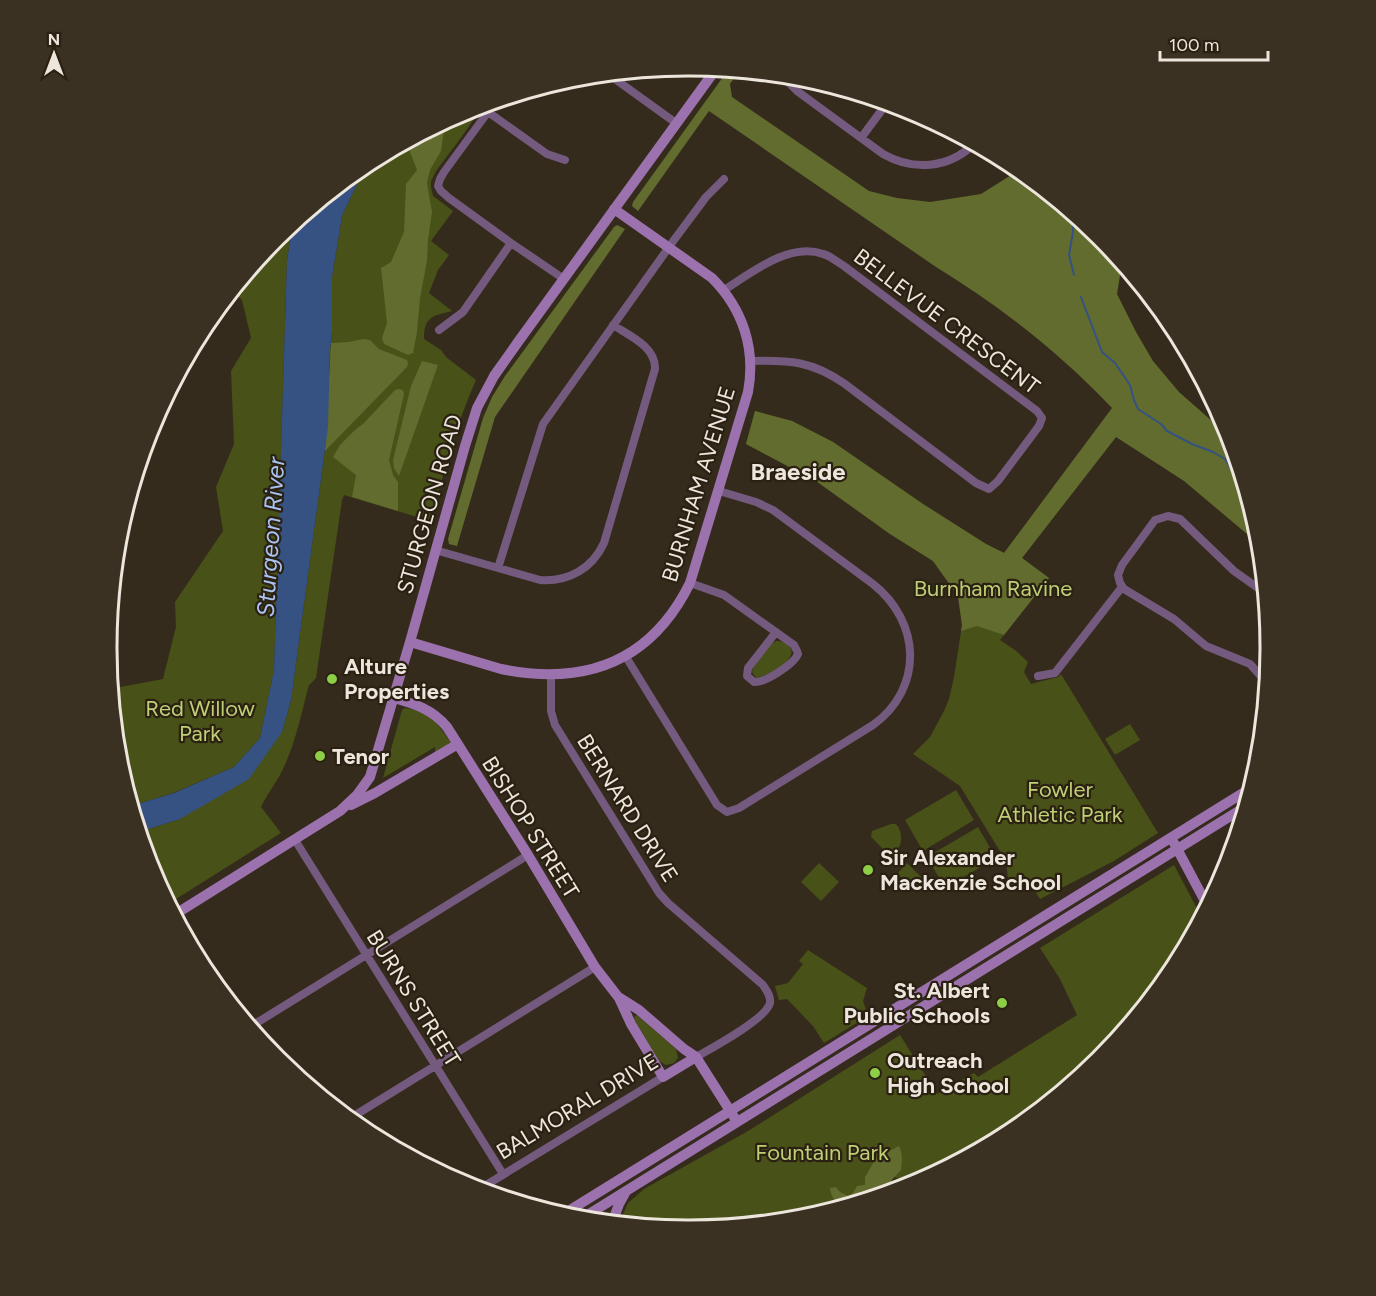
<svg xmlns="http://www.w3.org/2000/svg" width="1376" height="1296" viewBox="0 0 1376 1296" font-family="Figtree,sans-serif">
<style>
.green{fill:#485117}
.forest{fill:#616c2e}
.water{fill:#355282}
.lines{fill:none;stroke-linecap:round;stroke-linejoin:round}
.stream{stroke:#355282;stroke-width:2}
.street{stroke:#745a7f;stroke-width:8}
.secondary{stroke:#9c72ae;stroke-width:10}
.poi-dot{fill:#8cce45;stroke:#2b2113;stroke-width:2}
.labels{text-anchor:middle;stroke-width:4.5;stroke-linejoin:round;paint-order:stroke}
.street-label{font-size:22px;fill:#ede6dd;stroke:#2b2113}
.park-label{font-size:22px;fill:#becf75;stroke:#2b2113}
.poi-label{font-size:22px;font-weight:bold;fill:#ede6dd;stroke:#2b2113;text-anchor:start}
.neighbourhood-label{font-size:24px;font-weight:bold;fill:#ede6dd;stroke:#2b2113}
.water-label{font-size:24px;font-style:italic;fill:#a9c4f1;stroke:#2b2113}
.rim{fill:none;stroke:#ede6dd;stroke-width:3}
</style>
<rect width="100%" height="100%" fill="#352b1c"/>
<path class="green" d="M484,105L460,139L436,171L431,181V187L433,196L453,211L431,241L449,255L438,270L429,293L452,311C433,316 424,316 424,339L441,350L446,357L476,380C455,427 443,477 429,526L417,517L344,495L342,500L316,678L309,685C301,714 295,747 280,775C274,786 266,796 261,807L281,833L168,904L150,870L139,832L180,819L282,732L291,700L328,427L330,349L332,333V277L342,216L367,163L466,110Z
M293,223L287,260L274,670L260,738L234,767L173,793L131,806L117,761L110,689L163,679L176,627L175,602L223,531L216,487L234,444L231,371L251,338L242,300L232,291L277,236Z
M755,411L792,421L833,442L923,504L986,544L1004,553L1104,419L1116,437L1022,558L1049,578L1000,640L1015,650L1028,662L1024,672L1031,684L1058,677L1061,674L1158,833L1114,861L1040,899L1025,875L1011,886L1008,879L1006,861L960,786L913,754L930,737L944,711L949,699L954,677L962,625L958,596L933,561L890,534L816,481L746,444Z
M776,641C781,641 786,642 789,646C801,659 766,677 756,678L752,672L753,668L771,644Z
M405,708C430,711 438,724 451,743L435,753V747L383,778L402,710Z
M1130,724L1140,740L1115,755L1105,739Z
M956,790L974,820L923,851L905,820Z
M891,824H896C905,834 902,852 889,855L871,837L872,831Z
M978,827L996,858L945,888L927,857Z
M819,863L839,882L821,901L801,882Z
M907,863L926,882L917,892L897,874Z
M1174,865L1201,916L1172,972L1099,1060L1011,1132L912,1185L892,1176L875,1197L801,1219L688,1230L621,1223V1219L628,1203L644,1189L748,1131L900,1035L937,1094L974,1073L978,1077L1077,1015L1060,979L1040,948Z
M808,950L867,988L863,1001L868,1016L824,1043L813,1026L787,999L779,1000L775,986L788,983L803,964L799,961Z
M637,1015L676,1049L678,1058L674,1063L666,1065L659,1061L634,1019L635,1016Z"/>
<path class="forest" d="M728,70L739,71L730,84L732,97L869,191L897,198L930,202L981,194L1019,170L1100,237L1122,263L1117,294L1136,332L1153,361L1179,392L1229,436L1259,535L1260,545L1184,481L1116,437L1022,558L1049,578L1004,635L977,626L961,631L962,625L958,596L933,561L890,534L816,481L746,444L755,411L792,421L833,442L923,504L986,544L1004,553L1112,408C1061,354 1000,306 936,267L709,111L638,211L632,206L633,202Z
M445,121L441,151L430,170L427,183L432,212L428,240L427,261L420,298L417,332L413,353L408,355L384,344L382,338L387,323L381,268L391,262L404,232L406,184L417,170L410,152L413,138Z
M617,225L625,229L495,417L457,546L449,544L448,539L483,418L492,397L505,376L614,227Z
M363,339L370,340L379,349L407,360L408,363L407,367L325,451L331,343L349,342Z
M422,361L438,365L399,476L394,468L393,460L411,386Z
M399,389L403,390L404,394L389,460L393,475L398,482V511L352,497L356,475L333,457L340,445L356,429L363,424L395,390Z
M899,1146C903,1154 902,1161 901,1170L891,1181L886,1190L877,1196L841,1207C835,1202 831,1196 830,1188L836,1187L840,1192L848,1196L853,1193L857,1186L865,1185V1177L876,1158Z"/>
<path class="water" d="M367,163L342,216L332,277V333L330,349L328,427L291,700L282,732L249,779L180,819L139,832L131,806L174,793L234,767L260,738L274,670L287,260L293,223Z"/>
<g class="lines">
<path class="stream" d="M1073,215V232L1069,255L1074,275
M1081,297L1102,352L1115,363L1130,385L1134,400L1138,409L1161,424L1167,431L1192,444L1213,452L1225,459L1236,478L1244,486"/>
<path class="street" d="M608,74L676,123
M790,76L788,82L797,91L883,154C913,171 948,169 974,144
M496,101L444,172L440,179L438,186L441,191L449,198L511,243L564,279
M488,112L547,154L565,160
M861,138L887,103
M724,290C751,273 789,242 823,254C831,256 837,262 844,266L1037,411L1042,418L1039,426L998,481L989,489L976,483L845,384C812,361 790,360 751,361
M439,330L463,312L511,243
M435,550L540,580C568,582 592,569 604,543L655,369C656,347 630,336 613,325
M498,568L543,424L674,240L706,197L724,179
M690,583L724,595L794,645L797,651L798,654C794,664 765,683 754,682L747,676L748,668L776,632
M1265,593L1234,571L1180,519L1168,516L1155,520L1122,565L1118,575L1120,583L1124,589L1174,619L1206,646L1250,664L1267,683
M626,657L717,805L727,812L739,808L873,725C924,688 921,622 873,584L773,510L756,502L719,491
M551,675V711L555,725L659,893L668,903L763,985C767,991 771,996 770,1003C766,1019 712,1048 696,1057
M1038,676L1055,673L1122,587
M295,840L503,1174
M250,1027L528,855
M349,1119L595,967
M478,1190L663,1077"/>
<path class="secondary" d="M410,642L501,669C585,686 651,662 690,583L748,392C756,349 743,309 712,278L614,209
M394,698C415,704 432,709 447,727L528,855L595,967L619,998L631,1024L663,1077L696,1057
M351,805L375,793L458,744
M1174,843L1207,905
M174,915L340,811L357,795L370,777L410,642L465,446L477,408L494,376L518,342L716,69
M620,998L639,1010L684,1049L696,1057L734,1117
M562,1215L1251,788
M581,1219L1245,807
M612,1223L619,1204L625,1193"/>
</g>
<g class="poi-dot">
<circle cx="332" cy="679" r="6"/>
<circle cx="320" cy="756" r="6"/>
<circle cx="868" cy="870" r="6"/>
<circle cx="1002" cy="1003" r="6"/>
<circle cx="875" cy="1073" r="6"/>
</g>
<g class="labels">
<g class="street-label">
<text transform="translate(947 321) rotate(37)" y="8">BELLEVUE CRESCENT</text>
<text transform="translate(698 484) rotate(-73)" y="8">BURNHAM AVENUE</text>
<text transform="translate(429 504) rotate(-74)" y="8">STURGEON ROAD</text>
<text transform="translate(628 808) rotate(58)" y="8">BERNARD DRIVE</text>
<text transform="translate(531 827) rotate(58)" y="8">BISHOP STREET</text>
<text transform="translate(414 998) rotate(58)" y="8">BURNS STREET</text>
<text transform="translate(577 1106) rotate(-31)" y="8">BALMORAL DRIVE</text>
</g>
<g class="park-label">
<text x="993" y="596">Burnham Ravine</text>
<text x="200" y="716">Red Willow<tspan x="200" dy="25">Park</tspan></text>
<text x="1060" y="797">Fowler<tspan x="1060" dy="25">Athletic Park</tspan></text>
<text x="822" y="1160">Fountain Park</text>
</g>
<g class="poi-label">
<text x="344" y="674">Alture<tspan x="344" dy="25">Properties</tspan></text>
<text x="332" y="764">Tenor</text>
<text x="880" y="865">Sir Alexander<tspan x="880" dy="25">Mackenzie School</tspan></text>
<text x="990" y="998" text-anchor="end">St. Albert<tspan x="990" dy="25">Public Schools</tspan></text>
<text x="887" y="1068">Outreach<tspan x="887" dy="25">High School</tspan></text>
</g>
<g class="neighbourhood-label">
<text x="798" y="480">Braeside</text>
</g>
<g class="water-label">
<text transform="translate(271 537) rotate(-86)" y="8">Sturgeon River</text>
</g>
</g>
<path d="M0 0H1376V1296H0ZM688 76H689A571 571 0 0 1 1260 647V649A571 571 0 0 1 689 1220H688A571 571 0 0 1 117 649V647A571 571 0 0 1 688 76Z" fill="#3b3123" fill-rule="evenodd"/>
<path class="rim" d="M688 76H689A571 571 0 0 1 1260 647V649A571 571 0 0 1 689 1220H688A571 571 0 0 1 117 649V647A571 571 0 0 1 688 76Z"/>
<g transform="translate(54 54)" stroke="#2b2113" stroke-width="4.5" paint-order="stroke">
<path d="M0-4.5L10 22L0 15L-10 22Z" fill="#ede6dd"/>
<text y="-9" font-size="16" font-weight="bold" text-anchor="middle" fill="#ede6dd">N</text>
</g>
<path d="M1160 51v9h108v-9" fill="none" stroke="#ede6dd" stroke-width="3"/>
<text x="1169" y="51" font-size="18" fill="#ede6dd" stroke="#2b2113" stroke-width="4.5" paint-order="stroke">100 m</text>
</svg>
